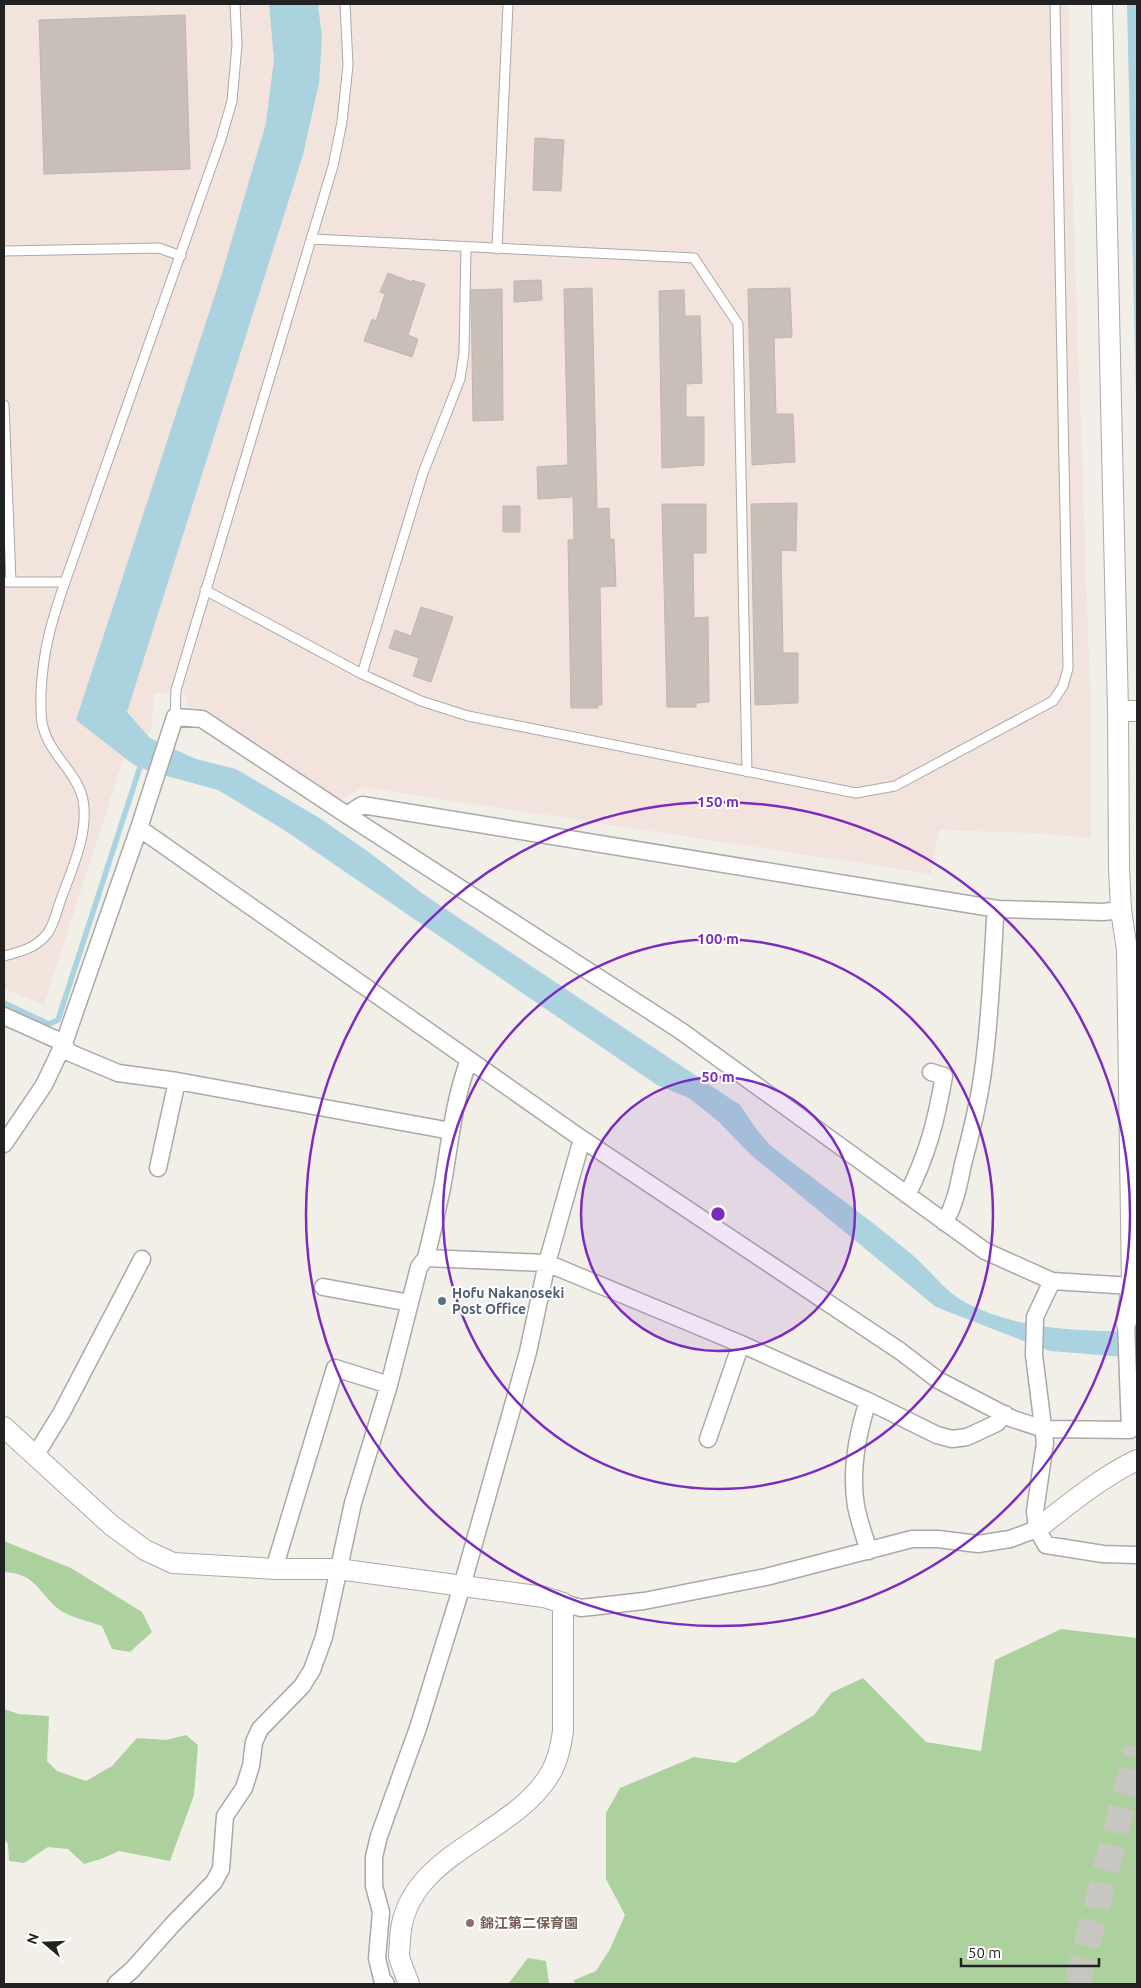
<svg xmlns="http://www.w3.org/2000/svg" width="1141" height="1988" viewBox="0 0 1141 1988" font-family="Ubuntu,'Noto Sans JP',sans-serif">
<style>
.military{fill:#f3e3dd}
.forest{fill:#add19e}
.water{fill:#aad3df}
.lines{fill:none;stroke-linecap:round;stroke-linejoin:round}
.stream{stroke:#aad3df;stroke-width:5.5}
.building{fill:#c7bfb8;stroke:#c4b6ab}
.primary-tunnel{stroke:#c8c6c1;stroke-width:26;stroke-dasharray:26 13;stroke-linecap:butt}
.service-casing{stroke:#a9a9a9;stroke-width:11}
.minor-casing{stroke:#a9a9a9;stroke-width:19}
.tertiary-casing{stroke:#a9a9a9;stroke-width:22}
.service{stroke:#fff;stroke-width:9}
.minor{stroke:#fff;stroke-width:16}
.tertiary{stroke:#fff;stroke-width:20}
.ring{fill:none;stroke:#7b2cbf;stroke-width:2.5}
.service-dot{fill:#5c6f8a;stroke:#fff;stroke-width:2}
.education-dot{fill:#8d6e63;stroke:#fff;stroke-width:2}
.labels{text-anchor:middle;stroke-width:4;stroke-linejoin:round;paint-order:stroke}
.service-label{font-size:14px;font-weight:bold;fill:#4e5e75;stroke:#fff;text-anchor:start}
.education-label{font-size:14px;font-weight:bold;fill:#785e54;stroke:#fff;text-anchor:start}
.centre{fill:#7b2cbf;stroke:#fff;stroke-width:2.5}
.ring-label{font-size:15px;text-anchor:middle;font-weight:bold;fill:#7b2cbf;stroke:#fff;stroke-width:4;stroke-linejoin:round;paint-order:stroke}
</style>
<rect width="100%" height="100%" fill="#f2efe9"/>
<path class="military" d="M4,4H1069L1071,142L1091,715V838L1034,833L939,830L931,874L362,787L337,803L206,714L187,708L185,693H154L151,731L123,760L44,1005L4,989Z"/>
<path class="forest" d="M4,1541L71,1568L142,1612L152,1632L130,1652L112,1649L102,1626C88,1621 68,1617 57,1608C38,1591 34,1573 4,1572Z
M1061,1629L1137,1638V1984H574V1980L596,1971L610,1949L625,1915L606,1879V1813L620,1788L694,1757L735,1763L814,1715L831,1693L863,1678L926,1742L981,1751L995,1660Z
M4,1709L19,1714L49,1716L47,1761L57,1771L86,1781L112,1766L137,1738L166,1740L186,1735L198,1745L194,1795L170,1861L119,1851L101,1859L84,1864L68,1849L48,1847L24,1863L9,1861L8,1844L4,1839Z
M528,1958L546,1961L549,1984H508Z"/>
<path class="water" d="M269,4H318L322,37L319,83L303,155L127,712L150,738L196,759L236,769L321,819L370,853L423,894L740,1105L757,1130L771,1146C817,1182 865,1215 910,1253C930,1269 946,1294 970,1305C1024,1331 1079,1330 1137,1332V1358L1050,1351L936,1307L751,1155L719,1122L689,1098L657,1085L284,830L218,790L152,772L134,765L76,720L223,270L266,123L274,59Z
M1127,4H1137V440Z"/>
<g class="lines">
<path class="stream" d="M4,1003L49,1024L58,1020L140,767"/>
</g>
<path class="building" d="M185,15L190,169L44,174L39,20Z
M535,138L564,140L561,191L533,190Z
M388,273L412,282V280L425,284L408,335L418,339L412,357L364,341L372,319L376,321L385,294L380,292Z
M541,280L542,300L514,302V281Z
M592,288L597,509L609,508L610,539H614L616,586L600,587L602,705H598V708H571L568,540H574L573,497L538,499L537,467L568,465L564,289Z
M790,288L792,337L774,338L776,414H793L795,462L752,465L748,289Z
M502,289L503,420L473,421L471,290Z
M684,290L685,316H700L702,383L686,384V417H704V465L662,468L659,291Z
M797,503L796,551L781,550L783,653H798V703L755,705L751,504Z
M662,504H706V553H693L694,618L708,617L709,702L696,703V707H667Z
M503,506H520V532H503Z
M421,607L453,617L431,682L413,676L419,658L389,648L395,630L411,636Z"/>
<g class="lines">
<path class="primary-tunnel" d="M1077,1984L1137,1748"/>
<g class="service-casing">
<path id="service" d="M312,239L694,258L738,324L747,772
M497,249L508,4
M4,251L159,248L181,256
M4,405L11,582
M4,582H65
M205,590L362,674L421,701L468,716L856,793L895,786L1053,701L1063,686L1068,668L1055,4
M362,674L423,473L460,379L464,353L466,247
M175,717L176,690L333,166L342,122L348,65L345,4
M4,956C20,952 36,948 47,934C54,925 57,910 61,899C72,869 89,833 83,800C77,772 50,755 43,727C40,717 41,704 41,693C43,650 51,623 65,582L221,139L232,101L237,45L235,4"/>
</g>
<g class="minor-casing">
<path id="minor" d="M347,815L362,805L998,909L1103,912L1121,910
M139,828L582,1139L900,1351L938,1380L1013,1419L1044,1429L1130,1430L1126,1322
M4,1016L64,1043L68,1052L118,1073L177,1081L451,1131
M4,1144L44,1085L64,1043L139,828L175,717L202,719L347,815L681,1031L985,1251L1052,1281L1132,1286
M158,1168L177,1081
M907,1195C928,1154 936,1121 944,1076L931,1072
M944,1222C955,1207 959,1183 963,1164C971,1134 979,1102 983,1071C990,1021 992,970 995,919L998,909
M426,1258L547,1263L741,1344L868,1401L937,1435L952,1439L967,1437L997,1423L1005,1414
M1052,1281L1035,1317L1034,1355L1045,1443L1035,1511L1037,1529L1046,1545L1103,1554L1137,1555
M323,1287L410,1303
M868,1401C857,1435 850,1470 856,1506C859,1521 864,1536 869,1551
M708,1439L741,1344
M35,1456L62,1412L142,1259
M276,1569L277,1559L335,1368L389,1385
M563,1603L581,1608L644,1601L766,1577L912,1539H938L978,1544L1010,1539L1037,1529
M116,1984L132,1970L173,1924L214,1882L221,1869L225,1816L244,1788L251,1766L254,1742L260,1729L302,1686L312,1670L324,1637L353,1503L389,1385L419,1267L426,1258C432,1233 438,1208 443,1183C450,1142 454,1099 469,1060
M386,1984L382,1979L377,1958L381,1912L374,1886V1857L379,1836L418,1728L462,1586L528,1352L547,1263L582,1139"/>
</g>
<g class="tertiary-casing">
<path id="tertiary" d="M1102,4L1118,711L1119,868L1121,910L1127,950L1132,1286L1126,1322
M1118,711H1137
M4,1427L111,1525L145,1550L173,1563L276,1569H338L544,1597L563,1603V1731C561,1746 558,1761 550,1774C512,1838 403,1854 400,1940C400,1945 399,1951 399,1956C401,1965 406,1975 409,1984
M1037,1529C1069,1504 1100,1478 1137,1460"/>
</g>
<use href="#service" class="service"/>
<use href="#minor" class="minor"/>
<use href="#tertiary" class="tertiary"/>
</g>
<circle cx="718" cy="1214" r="137" fill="#7b2cbf" fill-opacity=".12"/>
<g class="ring">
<circle cx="718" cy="1214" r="137"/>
<circle cx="718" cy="1214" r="275"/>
<circle cx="718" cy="1214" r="412"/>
</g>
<circle class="service-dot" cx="442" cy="1301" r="5"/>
<circle class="education-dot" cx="470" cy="1923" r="5"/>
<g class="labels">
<g class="service-label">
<text x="452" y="1298">Hofu Nakanoseki<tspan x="452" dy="16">Post Office</tspan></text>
</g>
<g class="education-label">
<text x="480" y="1928">錦江第二保育園</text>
</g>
</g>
<circle cx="718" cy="1214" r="8" class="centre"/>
<g class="ring-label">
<text x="718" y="807">150 m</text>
<text x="718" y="944">100 m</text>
<text x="718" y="1082">50 m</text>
</g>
<rect width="1141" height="1988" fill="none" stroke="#222222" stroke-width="10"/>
<g transform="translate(45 1943) rotate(289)" stroke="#ffffff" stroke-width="4" paint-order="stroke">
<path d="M0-4L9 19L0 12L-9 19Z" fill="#222222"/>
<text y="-8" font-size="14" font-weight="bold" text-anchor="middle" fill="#222222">N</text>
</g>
<path d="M961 1958v8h138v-8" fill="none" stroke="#222222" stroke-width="2.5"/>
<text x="968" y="1958" font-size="15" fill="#222222" stroke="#ffffff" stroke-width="4" paint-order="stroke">50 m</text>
</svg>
